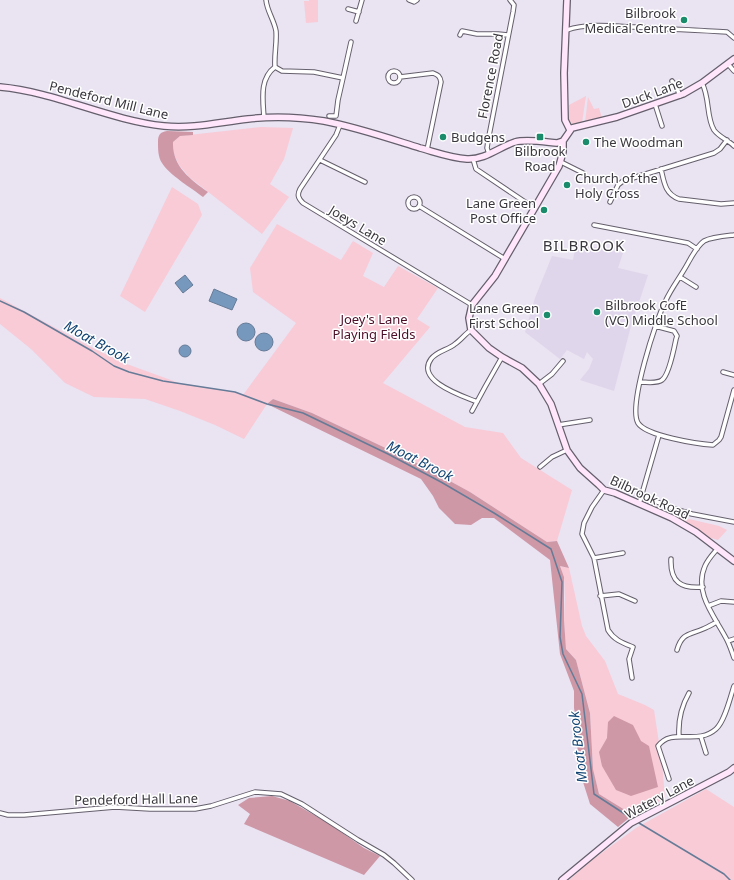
<svg xmlns="http://www.w3.org/2000/svg" width="734" height="880" viewBox="0 0 734 880" font-family="'Noto Sans',sans-serif">
<style>
.built{fill:#e0d6eb}
.green{fill:#f8cbd7}
.forest{fill:#ce98a7}
.water{fill:#7798bd;stroke:#657b97}
.lines{fill:none;stroke-linecap:round;stroke-linejoin:round}
.stream{stroke:#657b97;stroke-width:1.5}
.street-casing{stroke:#655f6c;stroke-width:5.5}
.secondary-casing{stroke:#655f6c;stroke-width:8}
.street{stroke:#fff;stroke-width:3.5}
.secondary{stroke:#ffe6fa;stroke-width:5.5}
.poi-dot{fill:#1a8c6c;stroke:#fff;stroke-width:1.5}
.labels{text-anchor:middle;stroke-width:3;stroke-linejoin:round;paint-order:stroke}
.poi-label{font-size:13px;fill:#3a373d;stroke:#fff;text-anchor:start}
.street-label{font-size:13px;fill:#3a373d;stroke:#fff}
.park-label{font-size:13px;fill:#4d0e27;stroke:#fff}
.water-label{font-size:14px;font-style:italic;fill:#134574;stroke:#fff}
.quarter-label{font-size:15px;letter-spacing:1px;fill:#3a373d;stroke:#fff}
</style>
<rect width="100%" height="100%" fill="#eae3f2"/>
<path class="built" d="M576,243L623,253L618,268L648,275L631,326L614,391L580,380L589,369L593,359L587,352L584,359L567,350L560,359L525,332L535,298L552,256L573,260Z"/>
<path class="green" d="M309,0H318V22L306,23L304,1H309Z
M586,96L582,123L573,125L569,120V105Z
M588,97L594,109L599,108L602,118L585,123Z
M261,127L293,128L284,159L270,184L289,197L262,234L189,177L179,165L173,152V142L180,136Z
M172,187L198,204L202,215L145,312L120,296Z
M277,224L341,260L353,241L373,253L363,276L384,287L398,266L438,288L417,319L430,327L383,383L465,427L503,433L521,458L572,490L557,541L547,542L470,492L417,463L312,413L273,399L267,404L244,439L215,425L180,411L145,399L94,397L65,383L31,349L0,324V298L91,347L124,363L179,383L235,392L243,395L296,323L253,292L250,268Z
M672,515L719,526L727,530L718,540L711,538L710,539L696,529Z
M560,566L569,568L582,626L586,636L605,661L618,694L645,705L654,710L662,763L665,798L645,809L625,810L599,794L593,769L590,712L576,660L566,649L564,620L565,599L564,577Z
M706,789L734,807V880H569L592,860L636,828Z"/>
<path class="forest" d="M167,131L193,132V135L180,136L173,142C172,166 190,179 208,192L203,197C193,189 168,174 162,163C158,157 158,149 158,142C158,135 160,132 167,131Z
M273,399L312,413L417,463L470,492L547,542L557,541L569,568L560,566L564,577V620L566,649L576,660L590,713L593,769L599,794L625,810L634,809L635,813L618,827L590,804L577,763L578,733L574,708V691L560,654L550,560L494,518H482L471,525L455,524L439,508L433,496L421,479L267,404Z
M614,716L633,725L641,741L649,746L658,787L631,796L616,790L602,766L599,752L607,738L608,722Z
M272,796L290,801L328,823L364,848L380,856L364,875L244,824L250,814L238,805L249,798Z"/>
<path class="water" d="M185,275L193,285L183,293L175,283Z
M214,289L237,299L232,310L209,301Z
M237 332a9 9 0 1 1 18 0a9 9 0 1 1-18 0Z
M255 342a9 9 0 1 1 18 0a9 9 0 1 1-18 0Z
M179 351a6 6 0 1 1 12 0a6 6 0 1 1-12 0Z"/>
<g class="lines">
<path class="stream" d="M0,301L24,312L92,351L114,366L129,372L163,381L235,392L267,404L303,413L388,454L441,482L494,513L551,549L562,582L560,637L563,654L582,694L594,794L631,818
M639,823L724,874L730,880"/>
<g class="street-casing">
<path id="street" d="M409,0L414,2L417,0
M348,9L359,12
M356,21L362,0
M567,30C588,23 612,26 634,27C665,29 696,30 727,32L734,38
M460,35L462,31L477,34H498L508,35
M728,64L734,71
M275,67L282,71L314,72L343,78L338,100L336,116H329
M388 77a6 6 0 1 1 12 0a6 6 0 1 1-12 0Z
M400,77L433,73C438,75 440,76 441,82L427,150
M343,78L351,42
M672,81L676,86L680,96
M702,83C710,98 706,117 714,130C719,137 728,140 734,146
M655,104L662,126
M264,118C263,100 259,79 275,67C274,55 277,43 276,31C274,20 267,11 266,0
M340,125L336,135L300,189C297,195 298,198 303,203L472,305
M489,154L487,148L488,141L513,12L514,5L510,0
M473,159L476,169L534,208
M320,160L365,182
M561,162L583,173
M661,169C664,182 665,194 679,199L721,204L734,203
M408 203a6 6 0 1 1 12 0a6 6 0 1 1-12 0Z
M610,202L618,185L623,181L714,153L720,149L727,140
M419,206L505,259
M594,225L688,243L697,249
M734,235C725,236 712,237 704,241C697,246 692,256 688,263C681,276 672,287 666,300C656,319 628,406 638,423C646,436 698,444 713,445L719,440L721,437L734,390
M680,277L696,287
M471,330C465,334 461,340 455,344C448,350 437,351 431,359C415,381 463,396 477,402
M723,372L734,375
M640,382C647,382 657,384 662,380C669,375 674,349 676,339L677,336L674,331L655,326
M539,384L552,374L563,361
M472,411L485,387L502,357
M558,425L590,420
M540,467L552,457L567,450
M604,490L592,507L584,523L582,534L594,558L608,630C614,640 623,643 633,647L629,659L632,678
M642,496L675,509L692,514L734,522
M639,504L659,435
M718,548C713,554 708,559 705,566C693,593 716,618 727,640C730,646 732,652 734,658
M594,558L623,553
M671,559C670,582 681,589 703,587
M600,596L619,594L635,601
M708,606L721,601L734,602
M728,641L734,639
M677,650C682,633 689,635 703,629C708,627 713,624 717,622
M679,736C678,720 681,707 689,693
M701,737L706,753
M669,779L658,746C672,727 697,746 716,729C725,721 730,698 734,686
M0,813L8,815H24L115,807L150,809H195L211,806L255,792L281,794L302,804L358,840L384,855L394,863L412,880"/>
</g>
<g class="secondary-casing">
<path id="secondary" d="M567,0L564,73L565,120L570,130
M734,59L702,83L683,94L617,117L572,128L563,141V152L559,166L495,276L472,305L469,318L471,330L489,348L502,357L522,368L539,384L551,404L567,450L580,468L599,485L604,490L615,493L672,518L696,532L734,561
M0,87C56,92 108,120 164,126C193,129 220,122 248,119C273,116 299,117 324,121C356,127 388,138 420,148C435,152 451,158 467,159C485,160 499,147 515,142C526,139 545,142 557,143L563,141
M562,880L631,823L729,772L734,768"/>
</g>
<use href="#street" class="street"/>
<use href="#secondary" class="secondary"/>
</g>
<g class="poi-dot">
<circle cx="684" cy="20" r="4"/>
<circle cx="443" cy="137" r="4"/>
<rect x="536" y="133" width="8" height="8" rx="2"/>
<circle cx="586" cy="142" r="4"/>
<circle cx="567" cy="185" r="4"/>
<circle cx="544" cy="210" r="4"/>
<circle cx="597" cy="312" r="4"/>
<circle cx="547" cy="315" r="4"/>
</g>
<g class="labels">
<g class="poi-label">
<text x="676" y="18" text-anchor="end">Bilbrook<tspan x="676" dy="15">Medical Centre</tspan></text>
<text x="451" y="142">Budgens</text>
<text x="594" y="147">The Woodman</text>
<text x="540" y="156" text-anchor="middle">Bilbrook<tspan x="540" dy="15">Road</tspan></text>
<text x="575" y="183">Church of the<tspan x="575" dy="15">Holy Cross</tspan></text>
<text x="536" y="208" text-anchor="end">Lane Green<tspan x="536" dy="15">Post Office</tspan></text>
<text x="605" y="310">Bilbrook CofE<tspan x="605" dy="15">(VC) Middle School</tspan></text>
<text x="539" y="313" text-anchor="end">Lane Green<tspan x="539" dy="15">First School</tspan></text>
</g>
<g class="street-label">
<text transform="translate(490 76) rotate(-79)" y="5">Florence Road</text>
<text transform="translate(652 93) rotate(-20)" y="5">Duck Lane</text>
<text transform="translate(109 100) rotate(14)" y="5">Pendeford Mill Lane</text>
<text transform="translate(358 225) rotate(31)" y="5">Joeys Lane</text>
<text transform="translate(650 497) rotate(25)" y="5">Bilbrook Road</text>
<text transform="translate(659 797) rotate(-28)" y="5">Watery Lane</text>
<text transform="translate(136 799) rotate(-1)" y="5">Pendeford Hall Lane</text>
</g>
<g class="park-label">
<text x="374" y="324">Joey's Lane<tspan x="374" dy="15">Playing Fields</tspan></text>
</g>
<g class="water-label">
<text transform="translate(97 342) rotate(29)" y="5">Moat Brook</text>
<text transform="translate(420 461) rotate(27)" y="5">Moat Brook</text>
<text transform="translate(578 747) rotate(-97)" y="5">Moat Brook</text>
</g>
<g class="quarter-label">
<text x="584" y="251">BILBROOK</text>
</g>
</g>
</svg>
